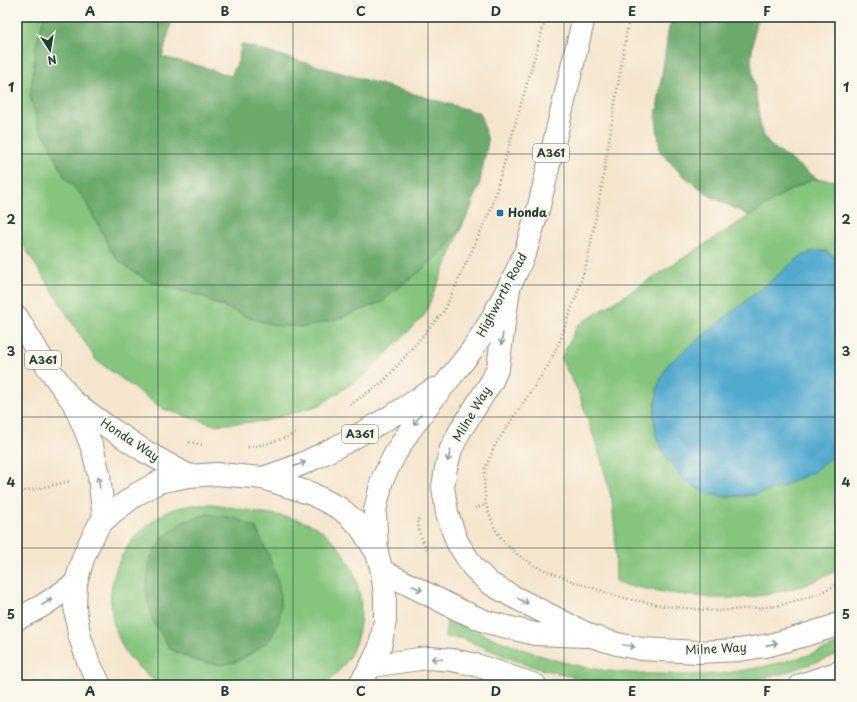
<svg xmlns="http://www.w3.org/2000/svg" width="857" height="702" viewBox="0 0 857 702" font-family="'Playpen Sans',sans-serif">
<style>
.green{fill:#85c57d;stroke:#528158}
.forest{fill:#6caa6c;stroke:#467450}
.water{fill:#52aacf;stroke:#387482}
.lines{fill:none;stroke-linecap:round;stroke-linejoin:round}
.street-casing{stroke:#8a9180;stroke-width:24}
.primary-casing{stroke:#8a9180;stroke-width:24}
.path{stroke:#8a9180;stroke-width:2.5;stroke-dasharray:1 3;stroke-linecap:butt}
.street{stroke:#fff;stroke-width:22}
.primary{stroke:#fff;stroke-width:22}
.oneway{stroke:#8f9e9a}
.grid{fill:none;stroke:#1f3d34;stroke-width:1;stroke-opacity:0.55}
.poi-dot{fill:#1f6fb2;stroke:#fbf7ec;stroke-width:1.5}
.labels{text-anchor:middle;stroke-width:3.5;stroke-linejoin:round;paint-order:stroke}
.shield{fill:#fbf7ec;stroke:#61756b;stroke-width:1}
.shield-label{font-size:11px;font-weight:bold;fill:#1f3d34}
.poi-label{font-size:12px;font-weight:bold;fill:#1f3d34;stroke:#fbf7ec;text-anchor:start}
.street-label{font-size:12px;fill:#1f3d34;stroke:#fbf7ec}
.neatline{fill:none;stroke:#1f3d34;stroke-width:1.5}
.grid-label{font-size:13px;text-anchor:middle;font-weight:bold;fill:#1f3d34}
</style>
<rect width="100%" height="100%" fill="#fbf7ec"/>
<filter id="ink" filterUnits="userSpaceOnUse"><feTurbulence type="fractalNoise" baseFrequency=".025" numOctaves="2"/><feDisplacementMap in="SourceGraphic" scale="8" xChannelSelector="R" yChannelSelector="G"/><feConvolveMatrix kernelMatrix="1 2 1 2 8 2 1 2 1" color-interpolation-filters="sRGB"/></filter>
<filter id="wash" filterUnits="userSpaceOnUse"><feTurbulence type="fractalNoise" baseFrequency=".012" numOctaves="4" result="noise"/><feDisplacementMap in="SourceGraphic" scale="16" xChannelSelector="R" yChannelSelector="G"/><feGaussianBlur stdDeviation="0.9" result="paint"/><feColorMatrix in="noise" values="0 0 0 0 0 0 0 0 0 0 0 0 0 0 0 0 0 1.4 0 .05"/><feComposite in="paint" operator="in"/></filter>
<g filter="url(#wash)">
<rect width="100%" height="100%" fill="#f5e5cd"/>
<path class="green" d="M17,17H113L38,125L49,143L57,161L65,177L83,197L103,234L110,249L119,261L131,270L149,281L201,296L216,304L240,313L249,318L335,320L384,301L396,289L418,273L444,250L463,224L424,316L367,373L320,405L266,421L215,425L163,409L96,360L23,245L17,229Z
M813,179L840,181V261L826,251L656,436L664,454L684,480L705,493L726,497L754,495L813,472L840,451V569L832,573L803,586L765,595L740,598H713L669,593L624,585L616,581L615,532L612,500L601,459L578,391L561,359L577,326L785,193Z
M194,504C200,504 207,504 213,504C225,506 239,509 251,511C275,515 300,517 321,530C327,534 333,541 338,547C364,577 368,623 349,657C343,668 334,677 325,685H160C148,676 136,667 127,654C124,651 123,647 121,643C101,602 111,557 145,527C154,520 163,513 173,509C180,507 188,506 194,504Z
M447,619C489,636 531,655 575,665C604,672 633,674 663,674C681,675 699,675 717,674C743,671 769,666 794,659C809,655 826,650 840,643V653L825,659L778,675L737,683L720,685H618L609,684L565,675L526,665L461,638L445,637Z"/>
<path class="forest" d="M44,17H173L162,57L200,66L231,76L239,59L241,44L480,113L488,141L479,186L474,197L471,209L463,224L444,250L418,273L396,289L384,301L335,320L304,327L280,326L263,322L249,318L240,313L216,304L201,296L149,281L131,270L119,261L110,249L103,234L83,197L65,177L57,161L49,143L38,125L30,96L36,45Z
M672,17H760L755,26L751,61L761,130L769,144L819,180L812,179L785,193L750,216L712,197L681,174L660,151L656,118L668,32Z
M206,514L235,518L256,528L269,556L279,584L281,606L279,621L270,640L255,651L238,661L221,665L192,660L170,649L152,620L146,590L150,558L162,538L182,523Z"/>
<path class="water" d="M813,251H826L840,261V451L813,472L781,487L754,495L726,497L705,493L684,480L664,454L656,436L654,415L658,385L668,364L800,257Z"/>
</g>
<g filter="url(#ink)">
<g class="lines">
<g class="street-casing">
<path id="street" d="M509,288L498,367L492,381L460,431L451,449L446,468L443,487L447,513L457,542L473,567L489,583L512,596L591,636L617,644L642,649L699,652L739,650L770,645L802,636L831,627L840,623
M382,571L459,610L487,622L535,634L586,636
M17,619L42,606L76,583
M371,666L419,659L430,658L452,660L476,665L535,685
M801,685L840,672"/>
</g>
<g class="primary-casing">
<path id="primary" d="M17,317L42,359L73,402L85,429L93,450L99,475L104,520
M74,402L108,427L146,452L189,476
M263,478C278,473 293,468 306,462C351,441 393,416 434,389
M377,552L375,511L382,480L395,454L408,433L429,404L450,378L472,350L490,322L514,277L526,250L539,206L584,17
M100,685L88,661L79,634L75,607L76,583L83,558L90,542L99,525L113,512L137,494L159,482L189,476L217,474L263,478L312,494L341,509L359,525L377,553L382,571L385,596V621L380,647L371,666L359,685"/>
</g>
<path class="path" d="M629,17L602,184L588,258L579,288L561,338L550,362L538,381L495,445L485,469L484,483L486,505L495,529L505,543L518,555L535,566L572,581L623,598L665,606L716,611L777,606L816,595L840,583
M350,405L384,381L444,311L491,209L546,17
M189,442L203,445
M248,447L266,444L295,434
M17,493L71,481
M475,508L486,505
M419,519L417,520L420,535L427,549"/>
<use href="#street" class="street"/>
<use href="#primary" class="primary"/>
</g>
<defs><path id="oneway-shaft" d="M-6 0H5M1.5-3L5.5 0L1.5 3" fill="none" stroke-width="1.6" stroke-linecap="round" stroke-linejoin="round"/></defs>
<g class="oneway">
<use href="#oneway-shaft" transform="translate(502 339) rotate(98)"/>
<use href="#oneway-shaft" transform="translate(417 420) rotate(127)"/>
<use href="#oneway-shaft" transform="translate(449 456) rotate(106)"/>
<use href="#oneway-shaft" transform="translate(300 464) rotate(-21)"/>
<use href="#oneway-shaft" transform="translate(99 482) rotate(-97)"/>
<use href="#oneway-shaft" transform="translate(417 588) rotate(27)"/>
<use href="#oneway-shaft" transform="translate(523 601) rotate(26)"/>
<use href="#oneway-shaft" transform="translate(47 602) rotate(-33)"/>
<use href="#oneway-shaft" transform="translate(772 644) rotate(-13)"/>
<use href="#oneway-shaft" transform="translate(629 646) rotate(12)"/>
<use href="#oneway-shaft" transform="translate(437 659) rotate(-175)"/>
</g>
</g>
<path class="grid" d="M158,17V685M293,17V685M428,17V685M564,17V685M700,17V685M17,154H840M17,285H840M17,417H840M17,548H840"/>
<rect class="poi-dot" x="496" y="209" width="8" height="8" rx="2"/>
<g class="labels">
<g class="shield">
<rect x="533" y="144" width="36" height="18" rx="3"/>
<rect x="25" y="351" width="36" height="18" rx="3"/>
<rect x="342" y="425" width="36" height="18" rx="3"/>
</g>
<g class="shield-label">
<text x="551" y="157">A361</text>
<text x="43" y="364">A361</text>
<text x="360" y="438">A361</text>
</g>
<g class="poi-label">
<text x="508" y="217">Honda</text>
</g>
<g class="street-label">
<text transform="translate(502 295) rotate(-62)" y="4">Highworth Road</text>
<text transform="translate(472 414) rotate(-59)" y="4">Milne Way</text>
<text transform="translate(130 440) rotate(33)" y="4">Honda Way</text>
<text transform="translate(716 649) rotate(-3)" y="4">Milne Way</text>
</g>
</g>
<rect width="857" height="702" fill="none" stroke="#fbf7ec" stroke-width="44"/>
<g transform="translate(50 50) rotate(168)" stroke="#fbf7ec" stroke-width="3" paint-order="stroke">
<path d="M0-3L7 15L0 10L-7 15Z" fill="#1f3d34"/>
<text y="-6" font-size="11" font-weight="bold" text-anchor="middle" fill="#1f3d34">N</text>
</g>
<rect x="22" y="22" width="813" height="658" class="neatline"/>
<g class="grid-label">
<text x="90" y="16">A</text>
<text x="225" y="16">B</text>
<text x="361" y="16">C</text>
<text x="496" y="16">D</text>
<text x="632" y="16">E</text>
<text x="767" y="16">F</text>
<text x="11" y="92">1</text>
<text x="846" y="92">1</text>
<text x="11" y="224">2</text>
<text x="846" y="224">2</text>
<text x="11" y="356">3</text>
<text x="846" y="356">3</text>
<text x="11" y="487">4</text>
<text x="846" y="487">4</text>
<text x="11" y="619">5</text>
<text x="846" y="619">5</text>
<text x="90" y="696">A</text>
<text x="225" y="696">B</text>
<text x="361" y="696">C</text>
<text x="496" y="696">D</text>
<text x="632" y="696">E</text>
<text x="767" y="696">F</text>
</g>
</svg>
